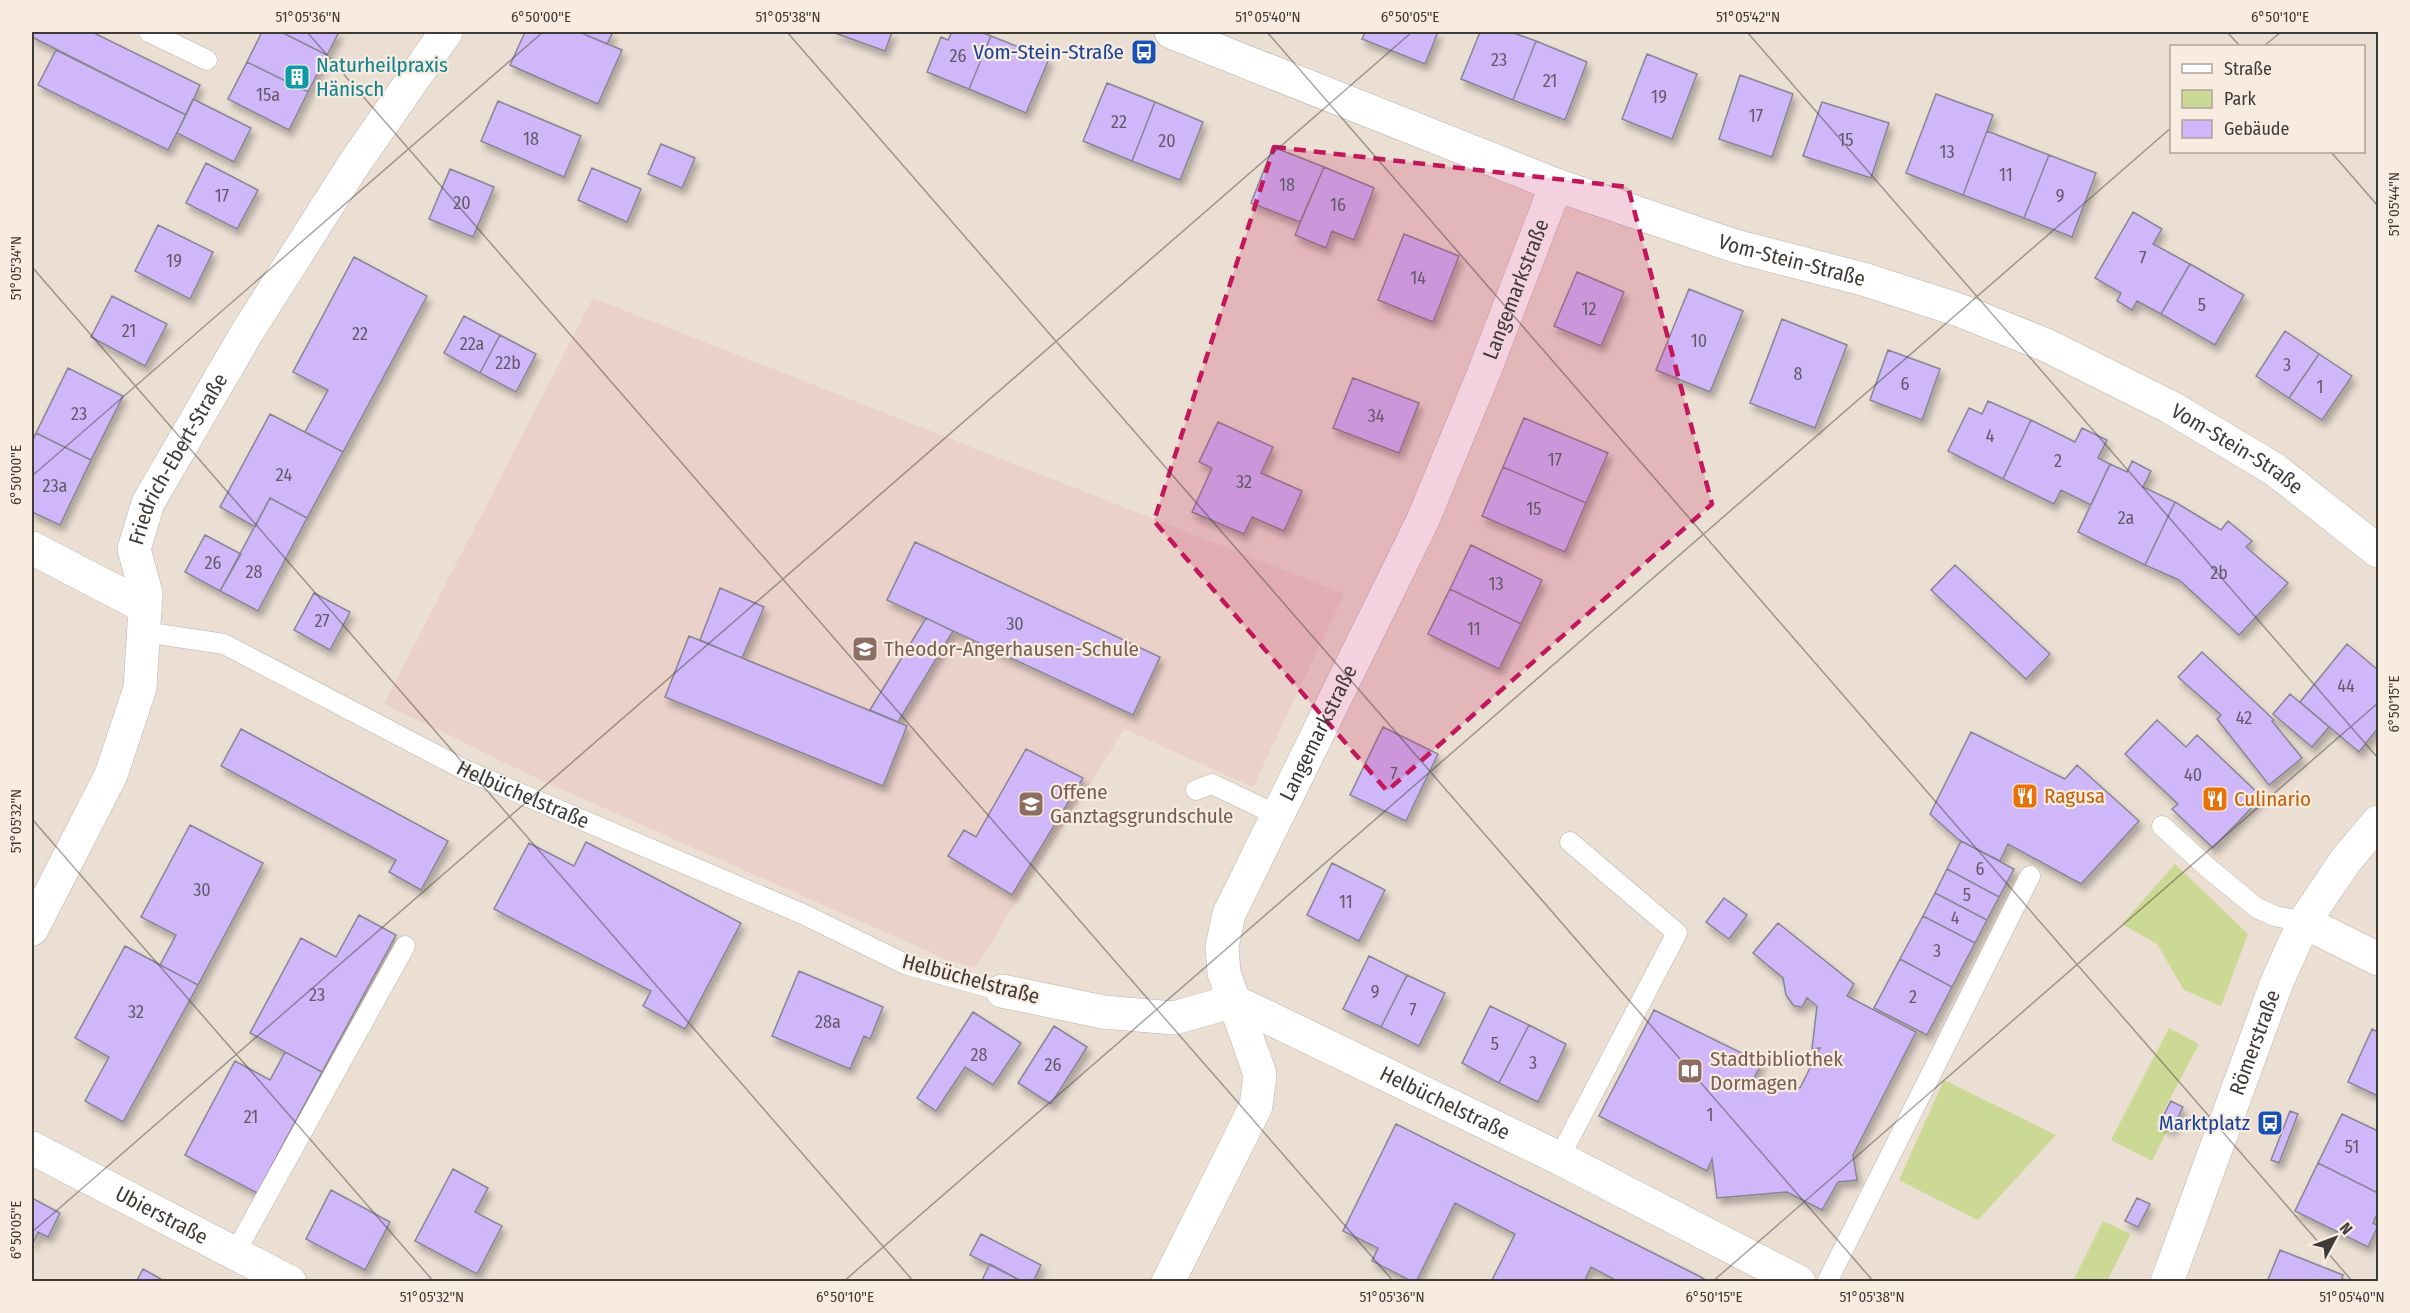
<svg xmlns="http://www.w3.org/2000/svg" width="2410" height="1313" viewBox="0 0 2410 1313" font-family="'Fira Sans Condensed',sans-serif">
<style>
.education{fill:#ead1ca}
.green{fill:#ccd995}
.building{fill:#cfb7fa;stroke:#898592;stroke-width:1.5;filter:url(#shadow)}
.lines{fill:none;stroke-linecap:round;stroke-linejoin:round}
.service-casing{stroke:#beb2a7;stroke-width:21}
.minor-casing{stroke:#beb2a7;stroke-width:34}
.service{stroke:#fff;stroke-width:20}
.minor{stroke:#fff;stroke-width:33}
.marked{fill:#c2185b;fill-opacity:0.2;stroke:#c2185b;stroke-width:4.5;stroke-dasharray:12 8;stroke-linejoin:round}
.ticks{fill:none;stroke:#403a36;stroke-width:1.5;stroke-opacity:0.45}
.labels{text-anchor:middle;stroke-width:4.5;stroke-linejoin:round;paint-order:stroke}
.number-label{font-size:18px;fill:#645967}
.transit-label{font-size:21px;fill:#164399;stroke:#f8ebe0;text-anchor:end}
.culture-label{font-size:21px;fill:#0d838f;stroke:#f8ebe0;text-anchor:start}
.street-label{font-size:21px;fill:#403a36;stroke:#f8ebe0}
.education-label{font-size:21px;fill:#785e54;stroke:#f8ebe0;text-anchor:start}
.food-label{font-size:21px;fill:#c56008;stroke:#f8ebe0;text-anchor:start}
.neatline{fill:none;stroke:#403a36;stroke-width:2}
.ticks-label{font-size:15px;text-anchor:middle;fill:#403a36}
</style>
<defs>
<filter id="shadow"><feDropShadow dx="3.5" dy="6" stdDeviation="3" flood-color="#0004"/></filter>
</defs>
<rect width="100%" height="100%" fill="#ebded3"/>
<path class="education" d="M593,298L1344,594L1253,787L1124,729L975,968L948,960L547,783L384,704Z"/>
<path class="green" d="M2175,864L2248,934L2221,1006L2184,990L2157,944L2122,924Z
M2169,1028L2199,1044L2156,1125L2167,1131L2152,1161L2111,1140Z
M1944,1080L2056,1135L1978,1220L1899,1180Z
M2103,1221L2131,1234L2107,1281H2073Z"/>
<path class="building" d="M32,32H92L200,85L186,115L32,37Z
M262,32H281L327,55L308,92L247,62Z
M281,32H339L327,55Z
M525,32H579L622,50L598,104L510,65Z
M579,32H613L607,44Z
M832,32H892L885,51Z
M952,32H981L991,36L969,89L927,72L941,37L948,40Z
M1365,32H1438L1425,64L1362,39Z
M1480,32H1511L1536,41L1513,100L1461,79Z
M991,36L1049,59L1026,113L969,89Z
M1536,41L1587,62L1565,120L1513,100Z
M56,50L186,115L168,150L38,85Z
M1647,54L1697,74L1672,139L1622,119Z
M247,62L308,92L289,130L228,99Z
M1740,75L1793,94L1772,157L1719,139Z
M1107,83L1155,102L1132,161L1083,141Z
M1936,94L1993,115L1963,195L1906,173Z
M193,99L251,128L234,162L177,133Z
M498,101L581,136L564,177L481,141Z
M1155,102L1203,122L1180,180L1132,161Z
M1822,102L1889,123L1871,178L1803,156Z
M1987,131L2049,155L2024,218L1963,195Z
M661,144L695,158L682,188L648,174Z
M1273,147L1324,167L1300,222L1251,203Z
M2049,155L2096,173L2072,237L2024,218Z
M206,163L258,190L237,229L186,203Z
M1324,167L1374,188L1354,240L1332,231L1326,248L1295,235Z
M592,168L641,189L627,222L578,200Z
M450,169L494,187L473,237L429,219Z
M2133,212L2162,229L2153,244L2190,264L2161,314L2137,301L2132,310L2117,301L2121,293L2095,278Z
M158,225L213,252L190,299L135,271Z
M1404,234L1459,256L1433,322L1378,300Z
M354,257L427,296L343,452L305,432L328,390L293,372Z
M2190,264L2244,295L2215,345L2161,314Z
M1577,272L1624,292L1601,346L1554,326Z
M1689,289L1743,311L1710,392L1656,370Z
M112,296L167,324L145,366L91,337Z
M464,316L500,335L480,373L444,353Z
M1782,319L1847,345L1815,428L1750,403Z
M2285,331L2319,354L2289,398L2256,376Z
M500,335L536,354L516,392L480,373Z
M1888,350L1940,369L1922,420L1870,400Z
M2319,354L2352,376L2322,420L2289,398Z
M68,368L123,396L91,460L36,433Z
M1353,378L1419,403L1399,453L1333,428Z
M1988,401L2031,420L2003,479L1948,451L1969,408L1982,414Z
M270,414L343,452L307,518L270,498L255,527L220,507Z
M1524,418L1608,453L1586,503L1503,467Z
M2031,420L2075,442L2082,428L2107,440L2098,458L2110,464L2091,505L2061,490L2054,504L2003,479Z
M1218,422L1273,447L1261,473L1302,491L1284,531L1252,517L1244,534L1192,512L1212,468L1199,462Z
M36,433L91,460L60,525L32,512V442Z
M2132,461L2151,471L2143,487L2175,502L2145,565L2078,532L2110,464L2127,472Z
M1503,467L1586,503L1565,552L1482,516Z
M270,498L307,518L258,611L220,591Z
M2175,502L2221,530L2228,521L2252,541L2246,547L2288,583L2239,635L2179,580L2145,565Z
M205,535L241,554L220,591L185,572Z
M915,542L1160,657L1133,715L887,600Z
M1471,545L1542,580L1521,624L1450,589Z
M1955,565L2050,654L2026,679L1931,590Z
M720,588L764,607L742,658L700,640Z
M1450,589L1521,624L1499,669L1428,634Z
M314,593L350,612L330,650L294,630Z
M926,618L953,631L898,722L870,710Z
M689,636L907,726L883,786L665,697Z
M2347,644L2378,670V728L2359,752L2300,702Z
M2202,652L2274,720L2272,721L2302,758L2269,785L2217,719L2221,715L2178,677Z
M2290,694L2329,727L2312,747L2273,714Z
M2157,720L2186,747L2197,735L2262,797L2213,848L2172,809L2178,804L2125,754Z
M1383,727L1438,754L1406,821L1350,795Z
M241,729L448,841L421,890L389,872L396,860L221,766Z
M1971,732L2065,779L2077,765L2139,821L2081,884L2008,844L2000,861L1959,840L1930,814Z
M1026,749L1083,778L1012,895L948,856L964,830L976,837Z
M190,825L263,863L198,985L160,965L176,935L141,917Z
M1961,841L2014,869L1999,897L1947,869Z
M586,842L741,923L685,1029L643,1006L651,991L494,909L529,843L574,866Z
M1332,863L1385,890L1359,941L1307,915Z
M1947,869L1999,897L1987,920L1935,893Z
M1935,893L1987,920L1975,943L1923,916Z
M1724,898L1747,915L1729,939L1706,922Z
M359,915L396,935L322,1072L250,1033L301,938L336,957Z
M1923,916L1975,943L1952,987L1900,959Z
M1778,923L1854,984L1847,996L1916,1032L1853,1155L1857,1180L1838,1182L1822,1210L1787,1192L1717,1198L1712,1159L1707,1171L1599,1116L1654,1010L1762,1063L1754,1078L1800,1088L1820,1048L1812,1049L1817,1006L1807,998L1802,1007L1794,1006L1786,995L1783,978L1753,953Z
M125,946L198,985L123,1122L85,1101L109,1057L75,1038Z
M1369,956L1407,975L1381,1027L1343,1009Z
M1900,959L1952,987L1927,1035L1874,1008Z
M799,971L883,1007L870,1039L864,1036L850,1069L772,1036Z
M1407,975L1445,993L1419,1046L1381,1027Z
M1490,1006L1529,1025L1499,1083L1462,1063Z
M973,1012L1021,1043L993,1085L965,1067L936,1111L917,1098Z
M1529,1025L1566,1044L1538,1102L1499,1083Z
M1054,1026L1087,1047L1051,1104L1018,1083Z
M2372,1029L2378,1032V1096L2348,1082Z
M285,1052L322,1072L257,1193L185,1155L235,1061L270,1080Z
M2171,1101L2183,1107L2172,1130L2159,1124Z
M2290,1111L2298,1114L2279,1163L2271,1160Z
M2342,1114L2378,1131V1193L2318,1163Z
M1396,1124L1699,1276L1709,1282H1619L1591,1267L1584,1282H1491L1515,1234L1455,1203L1416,1282H1413L1372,1261L1378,1248L1343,1231Z
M2318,1163L2378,1193V1212L2373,1223L2378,1226L2368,1247L2295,1211Z
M453,1169L488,1188L475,1212L502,1226L477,1274L415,1241Z
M331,1190L390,1222L365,1270L306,1239Z
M32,1198L60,1213L48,1237L38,1232L32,1246Z
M2137,1198L2150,1204L2138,1227L2125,1221Z
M981,1234L1041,1265L1033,1282H1023L970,1255Z
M2280,1250L2343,1275L2341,1282H2267Z
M990,1264L1023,1282H981Z
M143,1269L166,1282H136Z"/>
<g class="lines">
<g class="service-casing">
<g id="service">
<path d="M149,32L207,60"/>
<path id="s1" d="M144,632L224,644L465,770L803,914L905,964L1002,991"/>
<path d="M1196,790L1212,784L1277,815"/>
<path d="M2162,826L2207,867L2257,908L2275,916L2304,922"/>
<path d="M1559,1158L1677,933L1570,842"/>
<path d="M235,1253L405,946"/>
<path d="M1827,1282L2030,876"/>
</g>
</g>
<g class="minor-casing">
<g id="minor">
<path id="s2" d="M1171,32L1556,185L1735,246L1863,279L1959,310L2046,345L2170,407L2274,469L2378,551"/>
<path d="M32,548L134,601L145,611"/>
<path d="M2304,922L2378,959"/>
<path id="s3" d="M32,929L111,775L140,688L146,593L134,549L148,503L246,334L354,164L446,32"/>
<path id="s4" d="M1002,991L1103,1012L1174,1018L1234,1001L1559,1158L1799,1282"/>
<path id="s5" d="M32,1148L290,1282"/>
<path id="s6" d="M1168,1282L1256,1106L1260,1074L1224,973L1222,947L1229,914L1422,522L1483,375L1556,185"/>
<path id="s7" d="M2167,1282L2277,982L2304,922L2346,860L2378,822"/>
</g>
</g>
<use href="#service" class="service"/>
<use href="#minor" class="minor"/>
</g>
<path class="marked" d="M1274,147L1628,187L1712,504L1387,791L1154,521Z"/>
<path class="ticks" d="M307,32L1394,1282M787,32L1874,1282M1267,32L2353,1282M1747,32L2378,758M2227,32L2240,46M2264,46L2281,32M2331,152L2378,206M32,267L914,1282M32,476L543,32M32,819L434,1282M32,1232L1412,32M843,1282L2172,127M1712,1282L2378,703"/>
<defs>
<g id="bus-square" transform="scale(1.35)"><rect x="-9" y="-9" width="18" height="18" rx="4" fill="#1a4fb4" stroke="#f8ebe0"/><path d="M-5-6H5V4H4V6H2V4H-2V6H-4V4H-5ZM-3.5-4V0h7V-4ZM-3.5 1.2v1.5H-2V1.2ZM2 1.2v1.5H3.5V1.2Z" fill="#fff"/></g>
<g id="building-square" transform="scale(1.35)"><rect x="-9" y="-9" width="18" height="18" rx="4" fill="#0f9aa8" stroke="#f8ebe0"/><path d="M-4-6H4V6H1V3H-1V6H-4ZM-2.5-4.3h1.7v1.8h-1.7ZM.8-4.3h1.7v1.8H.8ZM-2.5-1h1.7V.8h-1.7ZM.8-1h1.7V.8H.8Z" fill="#fff"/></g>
<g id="school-square" transform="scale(1.35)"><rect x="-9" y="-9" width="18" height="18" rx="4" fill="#8d6e63" stroke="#f8ebe0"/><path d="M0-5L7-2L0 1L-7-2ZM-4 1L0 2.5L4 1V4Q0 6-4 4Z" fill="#fff"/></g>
<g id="restaurant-square" transform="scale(1.35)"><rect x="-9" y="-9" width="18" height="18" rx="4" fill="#e8710a" stroke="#f8ebe0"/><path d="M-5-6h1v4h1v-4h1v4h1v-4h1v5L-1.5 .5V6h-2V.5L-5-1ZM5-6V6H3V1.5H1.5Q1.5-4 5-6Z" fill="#fff"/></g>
<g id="library-square" transform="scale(1.35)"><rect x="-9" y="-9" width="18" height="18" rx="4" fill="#8d6e63" stroke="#f8ebe0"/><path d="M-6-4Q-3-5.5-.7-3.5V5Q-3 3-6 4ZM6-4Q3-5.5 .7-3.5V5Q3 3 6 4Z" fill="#fff"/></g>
</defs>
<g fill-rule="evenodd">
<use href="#bus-square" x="1144" y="52"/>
<use href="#building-square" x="297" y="77"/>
<use href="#school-square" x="865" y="649"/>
<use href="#restaurant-square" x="2025" y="796"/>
<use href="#restaurant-square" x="2215" y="799"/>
<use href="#school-square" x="1031" y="804"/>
<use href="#library-square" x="1690" y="1071"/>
<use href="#bus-square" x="2270" y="1123"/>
</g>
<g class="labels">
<g class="number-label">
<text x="958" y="62">26</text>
<text x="1499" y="66">23</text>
<text x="1550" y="87">21</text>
<text x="268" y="101">15a</text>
<text x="1659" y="103">19</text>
<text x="1756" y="122">17</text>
<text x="1119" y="128">22</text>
<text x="531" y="145">18</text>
<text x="1846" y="146">15</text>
<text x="1167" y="147">20</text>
<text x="1947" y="158">13</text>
<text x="2006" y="181">11</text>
<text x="1287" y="191">18</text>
<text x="222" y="202">17</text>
<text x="2060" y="202">9</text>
<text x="462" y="209">20</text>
<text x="1338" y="211">16</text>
<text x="2143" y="264">7</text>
<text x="174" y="267">19</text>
<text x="1418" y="284">14</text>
<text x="2202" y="311">5</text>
<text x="1589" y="315">12</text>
<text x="129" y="337">21</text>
<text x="360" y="340">22</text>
<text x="1699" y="347">10</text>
<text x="472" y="350">22a</text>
<text x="508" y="369">22b</text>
<text x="2287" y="371">3</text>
<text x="1798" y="380">8</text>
<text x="1905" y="390">6</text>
<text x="2320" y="393">1</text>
<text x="79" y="420">23</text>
<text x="1376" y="422">34</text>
<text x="1990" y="442">4</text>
<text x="1555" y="466">17</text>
<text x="2058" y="467">2</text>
<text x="284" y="481">24</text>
<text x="1244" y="488">32</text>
<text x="55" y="492">23a</text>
<text x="1534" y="515">15</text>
<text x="2126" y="524">2a</text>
<text x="213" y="569">26</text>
<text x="254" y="578">28</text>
<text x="2219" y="579">2b</text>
<text x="1496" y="590">13</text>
<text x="322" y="627">27</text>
<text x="1015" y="630">30</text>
<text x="1474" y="635">11</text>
<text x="2346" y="692">44</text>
<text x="2244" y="724">42</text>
<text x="1394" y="780">7</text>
<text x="2193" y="781">40</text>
<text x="1980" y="875">6</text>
<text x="202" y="896">30</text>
<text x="1967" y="901">5</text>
<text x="1346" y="908">11</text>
<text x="1955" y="924">4</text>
<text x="1937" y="957">3</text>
<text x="1375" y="998">9</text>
<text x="317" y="1001">23</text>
<text x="1913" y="1003">2</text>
<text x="1413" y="1016">7</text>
<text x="136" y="1018">32</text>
<text x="828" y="1028">28a</text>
<text x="1495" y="1050">5</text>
<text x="979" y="1061">28</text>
<text x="1533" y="1069">3</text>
<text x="1053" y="1071">26</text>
<text x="1710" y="1121">1</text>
<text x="251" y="1123">21</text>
<text x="2352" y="1153">51</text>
</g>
<g class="transit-label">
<text x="1124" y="59">Vom-Stein-Straße</text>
<text x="2250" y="1130">Marktplatz</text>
</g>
<g class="culture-label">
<text x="316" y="72">Naturheilpraxis<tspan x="316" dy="24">Hänisch</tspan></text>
</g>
<g class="street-label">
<text dy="7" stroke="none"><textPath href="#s2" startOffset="662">Vom-Stein-Straße</textPath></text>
<text dy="7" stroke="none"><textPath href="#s6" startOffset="1084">Langemarkstraße</textPath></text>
<text dy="7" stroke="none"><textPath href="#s2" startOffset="1148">Vom-Stein-Straße</textPath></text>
<text dy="7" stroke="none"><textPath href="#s3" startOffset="506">Friedrich-Ebert-Straße</textPath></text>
<text dy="7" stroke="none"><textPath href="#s6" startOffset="598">Langemarkstraße</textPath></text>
<text dy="7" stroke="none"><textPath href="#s1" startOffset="416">Helbüchelstraße</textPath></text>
<text transform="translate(971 979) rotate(15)" y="7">Helbüchelstraße</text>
<text dy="7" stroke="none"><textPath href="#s7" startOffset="255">Römerstraße</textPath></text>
<text dy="7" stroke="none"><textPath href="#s4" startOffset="471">Helbüchelstraße</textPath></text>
<text dy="7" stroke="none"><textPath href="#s5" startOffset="146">Ubierstraße</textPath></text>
</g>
<g class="education-label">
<text x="884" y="656">Theodor-Angerhausen-Schule</text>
<text x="1050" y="799">Offene<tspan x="1050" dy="24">Ganztagsgrundschule</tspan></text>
<text x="1710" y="1066">Stadtbibliothek<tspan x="1710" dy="24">Dormagen</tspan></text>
</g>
<g class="food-label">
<text x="2044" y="803">Ragusa</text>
<text x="2234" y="806">Culinario</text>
</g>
</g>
<rect width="2410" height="1313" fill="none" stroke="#f8ebe0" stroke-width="66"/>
<rect x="2170" y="45" width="195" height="108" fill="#f8ebe0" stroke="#aea49c" stroke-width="1.5"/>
<rect x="2182" y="64" width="30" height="9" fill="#ffffff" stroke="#aea49c" stroke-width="1.5"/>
<text x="2224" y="75" font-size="18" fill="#403a36">Straße</text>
<rect x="2182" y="90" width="30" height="18" fill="#ccd995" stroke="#aea49c" stroke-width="1.5"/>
<text x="2224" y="105" font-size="18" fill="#403a36">Park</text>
<rect x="2182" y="120" width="30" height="18" fill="#cfb7fa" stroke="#aea49c" stroke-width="1.5"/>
<text x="2224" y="135" font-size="18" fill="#403a36">Gebäude</text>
<g transform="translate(2335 1238) rotate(49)" stroke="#f8ebe0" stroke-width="4.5" paint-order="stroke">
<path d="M0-4.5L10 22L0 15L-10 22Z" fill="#403a36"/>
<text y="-9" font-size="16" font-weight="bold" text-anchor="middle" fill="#403a36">N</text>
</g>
<rect x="33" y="33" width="2344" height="1247" class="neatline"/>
<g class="ticks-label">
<text x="308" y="22">51°05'36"N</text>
<text x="541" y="22">6°50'00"E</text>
<text x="788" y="22">51°05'38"N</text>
<text x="1268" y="22">51°05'40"N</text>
<text x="1410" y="22">6°50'05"E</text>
<text x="1748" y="22">51°05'42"N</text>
<text x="2280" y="22">6°50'10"E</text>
<text transform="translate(2394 204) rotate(-90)" y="5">51°05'44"N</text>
<text transform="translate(16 268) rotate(-90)" y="5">51°05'34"N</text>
<text transform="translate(16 475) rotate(-90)" y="5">6°50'00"E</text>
<text transform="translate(2394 704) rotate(-90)" y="5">6°50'15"E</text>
<text transform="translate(16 821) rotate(-90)" y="5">51°05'32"N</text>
<text transform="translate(16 1230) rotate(-90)" y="5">6°50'05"E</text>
<text x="432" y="1302">51°05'32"N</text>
<text x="845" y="1302">6°50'10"E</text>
<text x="1392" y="1302">51°05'36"N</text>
<text x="1714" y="1302">6°50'15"E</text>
<text x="1872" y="1302">51°05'38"N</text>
<text x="2352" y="1302">51°05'40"N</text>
</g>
</svg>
